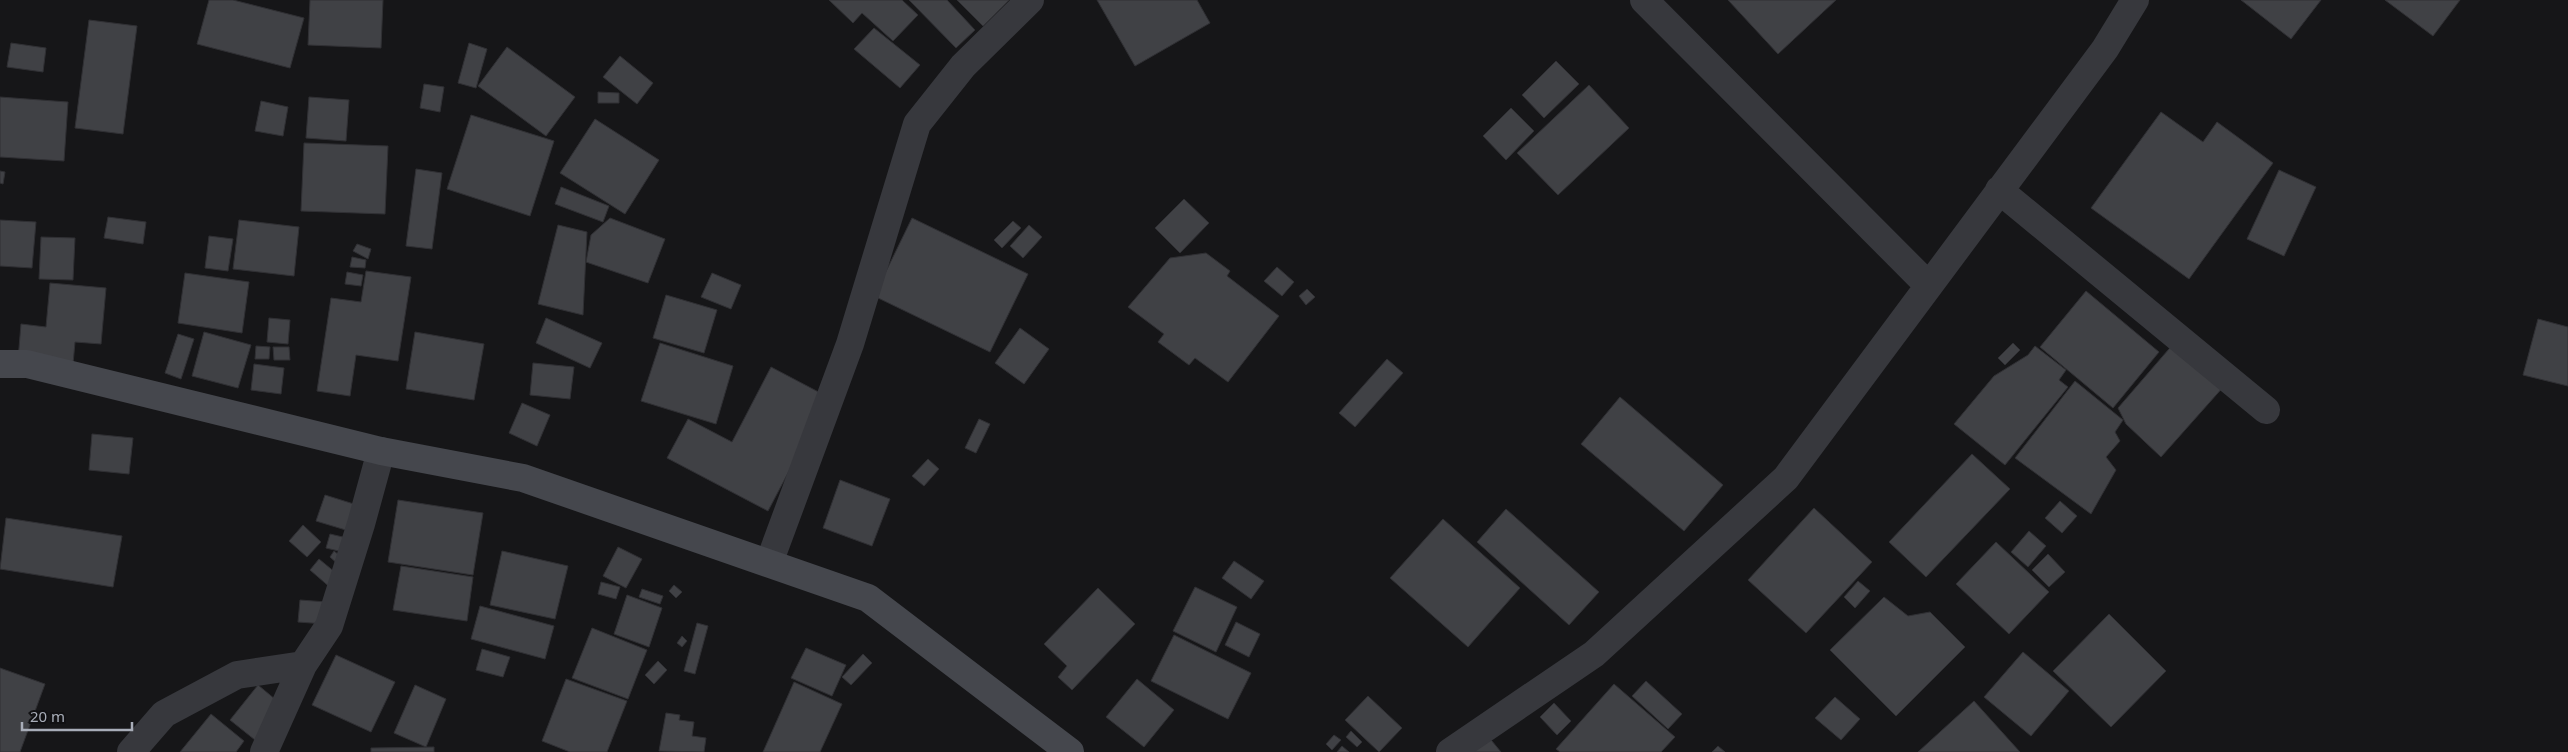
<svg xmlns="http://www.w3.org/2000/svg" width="2568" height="752" viewBox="0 0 2568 752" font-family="'Noto Sans',sans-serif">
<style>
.building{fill:#404145;stroke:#303034}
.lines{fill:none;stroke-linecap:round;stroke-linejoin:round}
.minor{stroke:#37383d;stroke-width:28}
.secondary{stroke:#45474d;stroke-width:28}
</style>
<rect width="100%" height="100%" fill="#161618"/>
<path class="building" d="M209,0H233L304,18L290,68L197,44Z
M310,0H383L381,48L308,45Z
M829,0H902L918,15L893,41L862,13L853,23Z
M909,0H947L975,30L956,48Z
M957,0H1009L983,26Z
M1097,0H1197L1210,23L1135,66Z
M1728,0H1836L1778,54Z
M2241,0H2321L2291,39Z
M2385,0H2460L2433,36Z
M89,20L137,26L123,134L75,128Z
M874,28L920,65L900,88L854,49Z
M11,43L46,48L43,72L7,67Z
M469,43L487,49L476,88L458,83Z
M507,47L575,97L546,136L478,86Z
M620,56L653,83L637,104L603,77Z
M1556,61L1579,84L1544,118L1522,95Z
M424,84L444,87L440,112L420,108Z
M1589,85L1629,128L1558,195L1517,153Z
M598,92L619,93V103H598Z
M0,97L68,102L64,161L0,157Z
M309,97L349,100L346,141L306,138Z
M261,101L288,107L283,136L255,131Z
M1511,108L1534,131L1506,160L1483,136Z
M2161,112L2203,142L2217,122L2273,163L2189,279L2091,208Z
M471,115L554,141L530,216L447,189Z
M595,119L659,160L625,214L560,173Z
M304,143L388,146L385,214L301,211Z
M416,169L442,173L432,249L406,246Z
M2279,170L2316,187L2284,256L2247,239Z
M0,171L5,172L3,184L0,183Z
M561,187L609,206L603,222L555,204Z
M1184,199L1209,223L1180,253L1155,228Z
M108,217L146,222L143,244L104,238Z
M610,218L665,239L648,283L586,262L591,235Z
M912,218L1028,274L990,352L874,296Z
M0,220L36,222L32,268L0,266Z
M239,220L299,227L294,276L233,269Z
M1013,221L1021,228L1002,248L994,240Z
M558,225L587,232L583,315L538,304Z
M1029,225L1042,237L1023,258L1010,246Z
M209,236L233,239L228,271L205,268Z
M41,237L75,238L73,280L39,279Z
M357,244L371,249L368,259L353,251Z
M1206,253L1230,271L1227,276L1279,316L1228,382L1195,358L1189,365L1158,342L1164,334L1128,307L1170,258Z
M352,257L366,260L365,268L350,267Z
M1277,267L1294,282L1282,296L1264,281Z
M366,271L411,277L398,361L356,355L350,396L317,391L331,298L361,302Z
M347,272L363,275L361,286L345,284Z
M185,273L249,282L242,333L178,323Z
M712,273L741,285L731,309L701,297Z
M50,283L106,288L101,344L75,342L73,364L18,360L21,324L46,327Z
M1307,289L1315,297L1306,305L1299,296Z
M2086,291L2159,352L2113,408L2040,347Z
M666,295L717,310L704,353L653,338Z
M269,318L290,320L288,344L267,342Z
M546,318L602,343L590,368L536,343Z
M2538,319L2568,327V386L2523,375Z
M1020,328L1049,349L1024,384L995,363Z
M204,332L251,345L238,388L192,376Z
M415,332L484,344L474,400L406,389Z
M178,334L194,339L181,379L165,373Z
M2175,342L2225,385L2161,457L2126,424L2118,408Z
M660,343L733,366L716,424L641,401Z
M2013,343L2020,350L2005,365L1998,358Z
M256,346L270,347L269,359H255Z
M2035,346L2066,370L2059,380L2068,387L2005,465L1954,424L1994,376L2028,355Z
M273,347H289L290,360H274Z
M1387,359L1403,373L1355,427L1339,413Z
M533,363L574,367L570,399L530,395Z
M254,364L284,368L281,394L251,390Z
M771,367L828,397L768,511L667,458L688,419L732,442Z
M2075,381L2123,420L2115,432L2120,441L2106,457L2116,470L2091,514L2015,458Z
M1620,397L1723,485L1684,531L1581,444Z
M522,403L550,415L537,446L509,433Z
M979,419L990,424L976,453L965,448Z
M92,434L133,438L129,474L89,470Z
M1972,454L2010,489L1926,577L1889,542Z
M928,459L939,469L924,486L912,476Z
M840,480L890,499L872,546L823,528Z
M325,495L357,505L349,531L316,521Z
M398,500L483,513L473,575L388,562Z
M2060,501L2077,516L2062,533L2045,518Z
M1814,508L1872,562L1806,633L1748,580Z
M1506,509L1599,592L1569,625L1477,542Z
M6,518L122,536L113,587L0,569Z
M1443,519L1520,588L1468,647L1390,578Z
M303,525L321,542L307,557L289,541Z
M2029,531L2046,546L2028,567L2011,552Z
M330,534L347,538L343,552L326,548Z
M1996,542L2049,592L2009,634L1956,584Z
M618,547L642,559L626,588L603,576Z
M334,551L344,559L339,565L330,557Z
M502,551L568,566L555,619L490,605Z
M2048,554L2065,572L2049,587L2032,570Z
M319,559L342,578L332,589L310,570Z
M1234,561L1264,581L1251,599L1222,578Z
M401,566L473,577L467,621L393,610Z
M1858,581L1870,591L1855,608L1844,597Z
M601,582L620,587L616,599L598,594Z
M674,585L682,592L676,598L669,591Z
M1195,587L1237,607L1216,652L1173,631Z
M1098,588L1135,624L1072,690L1058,677L1067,666L1044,644Z
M642,589L663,596L660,604L639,597Z
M627,595L662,608L649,647L614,634Z
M1884,597L1908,616L1930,612L1965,647L1896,716L1830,650Z
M300,600L327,602L325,624L298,622Z
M480,606L554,626L545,659L471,639Z
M2109,614L2166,671L2111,727L2053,671Z
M1236,622L1260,634L1249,657L1225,645Z
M697,623L708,626L695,674L684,671Z
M592,628L647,650L628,699L572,678Z
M1174,635L1251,673L1228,719L1151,681Z
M682,636L687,641L682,647L677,643Z
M806,648L846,665L832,696L791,678Z
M482,649L510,657L503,677L476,670Z
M2023,652L2069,691L2031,736L1984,697Z
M863,654L872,663L851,685L842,677Z
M336,655L395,682L371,732L312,705Z
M658,661L667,670L654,684L645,675Z
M0,668L45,684L20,752H0Z
M566,679L627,701L607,752H570L542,741Z
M1137,679L1174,710L1144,747L1106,717Z
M1646,681L1682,714L1668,729L1632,696Z
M794,682L842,704L820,752H763Z
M1614,684L1675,737L1661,752H1560L1556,749Z
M258,685L282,705L255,740L230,720Z
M415,685L446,699L426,747L394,733Z
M1368,696L1402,728L1379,752L1345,720Z
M1835,697L1860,719L1841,740L1815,718Z
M1974,701L2020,752H1918Z
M1554,703L1571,721L1557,735L1540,717Z
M666,713L680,715L679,720L694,722L692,736L706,738L704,752L659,751Z
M211,714L244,741L236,752H180Z
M1351,731L1362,742L1357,747L1346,737Z
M1334,735L1341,740L1332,750L1326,744Z
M1487,735L1501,752H1467Z
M1342,746L1349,752H1337Z
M1718,746L1725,752H1712Z
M434,747V752H371V748Z"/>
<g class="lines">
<path class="minor" d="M1644,0L1928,285
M1999,190L2266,410
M769,563L850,344L917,124L963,66L1030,0
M131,752L164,714L237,675L303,665
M264,752L303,665L329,626L361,524L381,451
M1450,752L1594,654L1786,478L2105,49L2135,0"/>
<path class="secondary" d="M0,364H27L381,451L523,478L868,598L1070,752"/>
</g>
<path d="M22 722v8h110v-8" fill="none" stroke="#a8adb8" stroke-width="2.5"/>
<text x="30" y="722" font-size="15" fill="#a8adb8" stroke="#111113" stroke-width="4" paint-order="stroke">20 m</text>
</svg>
